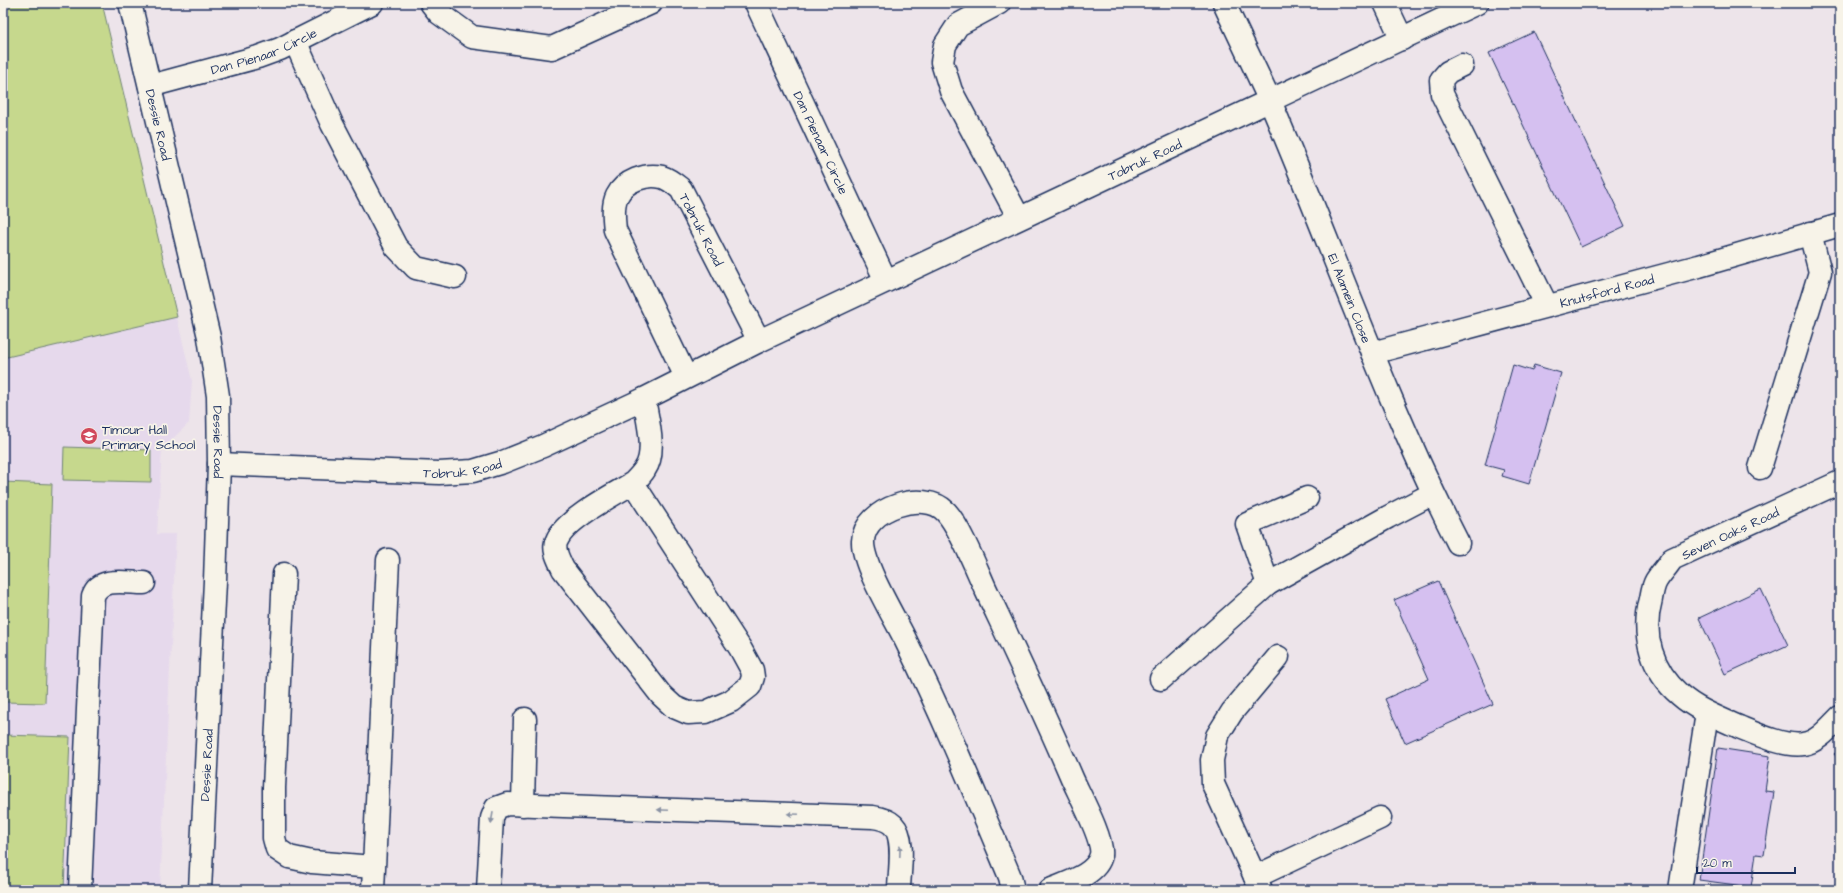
<svg xmlns="http://www.w3.org/2000/svg" width="1843" height="893" viewBox="0 0 1843 893" font-family="'Architects Daughter',sans-serif">
<style>
.built{fill:#e6d9ec}
.green{fill:#c6d88d;stroke:#708476}
.building{fill:#d5c0f0;stroke:#1b2f5e}
.lines{fill:none;stroke-linecap:round;stroke-linejoin:round}
.minor-casing{stroke:#1b2f5e;stroke-width:25}
.minor{stroke:#f7f3e8;stroke-width:22}
.oneway{fill:#8991a3}
.labels{text-anchor:middle;stroke-width:3.5;stroke-linejoin:round;paint-order:stroke}
.street-label{font-size:13px;fill:#1b2f5e;stroke:#f7f3e8}
.poi-label{font-size:13px;fill:#1b2f5e;stroke:#f7f3e8;text-anchor:start}
</style>
<rect width="100%" height="100%" fill="#ede4ea"/>
<filter id="ink" filterUnits="userSpaceOnUse"><feTurbulence type="fractalNoise" baseFrequency=".025" numOctaves="2"/><feDisplacementMap in="SourceGraphic" scale="8" xChannelSelector="R" yChannelSelector="G"/><feConvolveMatrix kernelMatrix="1 2 1 2 8 2 1 2 1" color-interpolation-filters="sRGB"/></filter>
<g filter="url(#ink)">
<path class="built" d="M3,3H102L192,381L189,423L162,449L157,534H176L160,890H3Z"/>
<path class="green" d="M3,3H102L177,317L3,358Z
M64,447L151,450V482L63,480Z
M3,482L52,484L45,703L3,702Z
M3,735L70,737L64,890H3Z"/>
<path class="building" d="M1534,32L1625,226L1581,247L1489,53Z
M1513,365L1532,371L1534,365L1561,373L1529,484L1502,476L1504,470L1485,465Z
M1438,581L1493,704L1405,743L1385,699L1429,679L1394,600Z
M1761,589L1788,645L1725,674L1699,618Z
M1718,748L1770,756L1765,791L1774,792L1764,855L1756,854L1751,887L1699,880Z
M1840,748V761L1834,754Z"/>
<g class="lines">
<g class="minor-casing">
<g id="minor">
<path id="s1" d="M130,3L209,337L218,396L219,464L215,581L200,890"/>
<path d="M431,3L439,13L472,37L552,48L651,3"/>
<path id="s2" d="M756,3L886,281"/>
<path d="M999,3L958,25L945,45L942,62L951,91L1019,218"/>
<path id="s3" d="M1224,3C1239,36 1255,68 1270,101C1333,248 1385,400 1458,543"/>
<path d="M1385,3L1402,39"/>
<path d="M295,41L332,124L396,247L416,268L455,277"/>
<path d="M1462,65L1448,72L1441,80L1442,94L1547,306"/>
<path id="s4" d="M150,86L258,57L280,49L372,3"/>
<path id="s5" d="M1372,353L1699,266L1840,225"/>
<path id="s6" d="M686,377L615,230C614,220 612,206 617,196C624,181 646,173 662,177C669,179 676,185 681,189L759,341"/>
<path id="s7" d="M219,464L439,473L473,471L503,462L543,446L644,399L759,341L1477,3"/>
<path d="M1760,468L1820,272L1810,233"/>
<path d="M1840,482L1672,559C1667,567 1660,574 1656,581C1653,586 1652,593 1651,599C1641,635 1652,671 1680,695C1697,710 1719,718 1739,727C1756,734 1785,747 1803,744C1818,742 1830,727 1840,717"/>
<path d="M633,483C613,495 566,519 557,540C552,549 559,560 563,569L661,695L674,707L688,713L706,712L731,701L750,686L753,677L752,670L740,648L633,483C637,479 642,474 645,469C657,452 647,418 644,399"/>
<path d="M284,574L274,788V838L277,849L289,857L312,862L373,867"/>
<path d="M1268,584L1247,524L1307,498"/>
<path d="M1161,679L1268,584L1388,517L1432,494"/>
<path d="M523,805L525,719"/>
<path d="M1255,877L1380,818"/>
<path d="M80,890L93,596C100,576 126,583 144,583"/>
<path d="M373,890L388,560"/>
<path d="M488,890L492,818L496,808L507,804L873,817C880,818 888,820 893,825C906,838 899,873 899,890"/>
<path d="M1013,890L1010,877C976,796 943,716 904,637C893,615 862,564 863,541C864,508 925,489 946,512C960,527 977,570 986,590C1015,652 1045,715 1072,778C1079,794 1104,840 1101,855C1097,875 1066,883 1050,890"/>
<path d="M1261,890L1213,784L1212,760L1217,736L1232,712L1278,657"/>
<path d="M1680,890L1707,713"/>
</g>
</g>
<use href="#minor" class="minor"/>
</g>
<defs><path id="oneway-solid" d="M-6-.8H1V-3.2L6.5 0L1 3.2V.8H-6Z"/></defs>
<g class="oneway">
<use href="#oneway-solid" transform="translate(663 810) rotate(-178)"/>
<use href="#oneway-solid" transform="translate(793 814) rotate(-178)"/>
<use href="#oneway-solid" transform="translate(492 818) rotate(100)"/>
<use href="#oneway-solid" transform="translate(900 851) rotate(-88)"/>
</g>
</g>
<defs>
<g id="school-disc" transform="scale(0.9)"><circle r="9.5" fill="#d1495b" stroke="#f7f3e8"/><path d="M0-5L7-2L0 1L-7-2ZM-4 1L0 2.5L4 1V4Q0 6-4 4Z" fill="#fff"/></g>
</defs>
<g fill-rule="evenodd">
<use href="#school-disc" x="89" y="436"/>
</g>
<g class="labels">
<g class="street-label">
<text dy="5" stroke="none"><textPath href="#s4" startOffset="119">Dan Pienaar Circle</textPath></text>
<text dy="5" stroke="none"><textPath href="#s1" startOffset="125">Dessie Road</textPath></text>
<text dy="5" stroke="none"><textPath href="#s2" startOffset="154">Dan Pienaar Circle</textPath></text>
<text dy="5" stroke="none"><textPath href="#s7" startOffset="995">Tobruk Road</textPath></text>
<text dy="5" stroke="none"><textPath href="#s6" startOffset="318">Tobruk Road</textPath></text>
<text dy="5" stroke="none"><textPath href="#s5" startOffset="243">Knutsford Road</textPath></text>
<text dy="5" stroke="none"><textPath href="#s3" startOffset="321">El Alamein Close</textPath></text>
<text dy="5" stroke="none"><textPath href="#s1" startOffset="449">Dessie Road</textPath></text>
<text dy="5" stroke="none"><textPath href="#s7" startOffset="244">Tobruk Road</textPath></text>
<text transform="translate(1730 533) rotate(-25)" y="5">Seven Oaks Road</text>
<text transform="translate(206 765) rotate(-87)" y="5">Dessie Road</text>
</g>
<g class="poi-label">
<text x="102" y="434">Timour Hall<tspan x="102" dy="15">Primary School</tspan></text>
</g>
</g>
<rect width="1843" height="893" fill="none" stroke="#f7f3e8" stroke-width="16"/>
<rect x="8" y="8" width="1827" height="877" fill="none" stroke="#1b2f5e" stroke-width="1.5" filter="url(#ink)"/>
<path d="M1697 867v6h98v-6" fill="none" stroke="#1b2f5e" stroke-width="2"/>
<text x="1703" y="867" font-size="12" fill="#1b2f5e" stroke="#f7f3e8" stroke-width="3" paint-order="stroke">20 m</text>
</svg>
